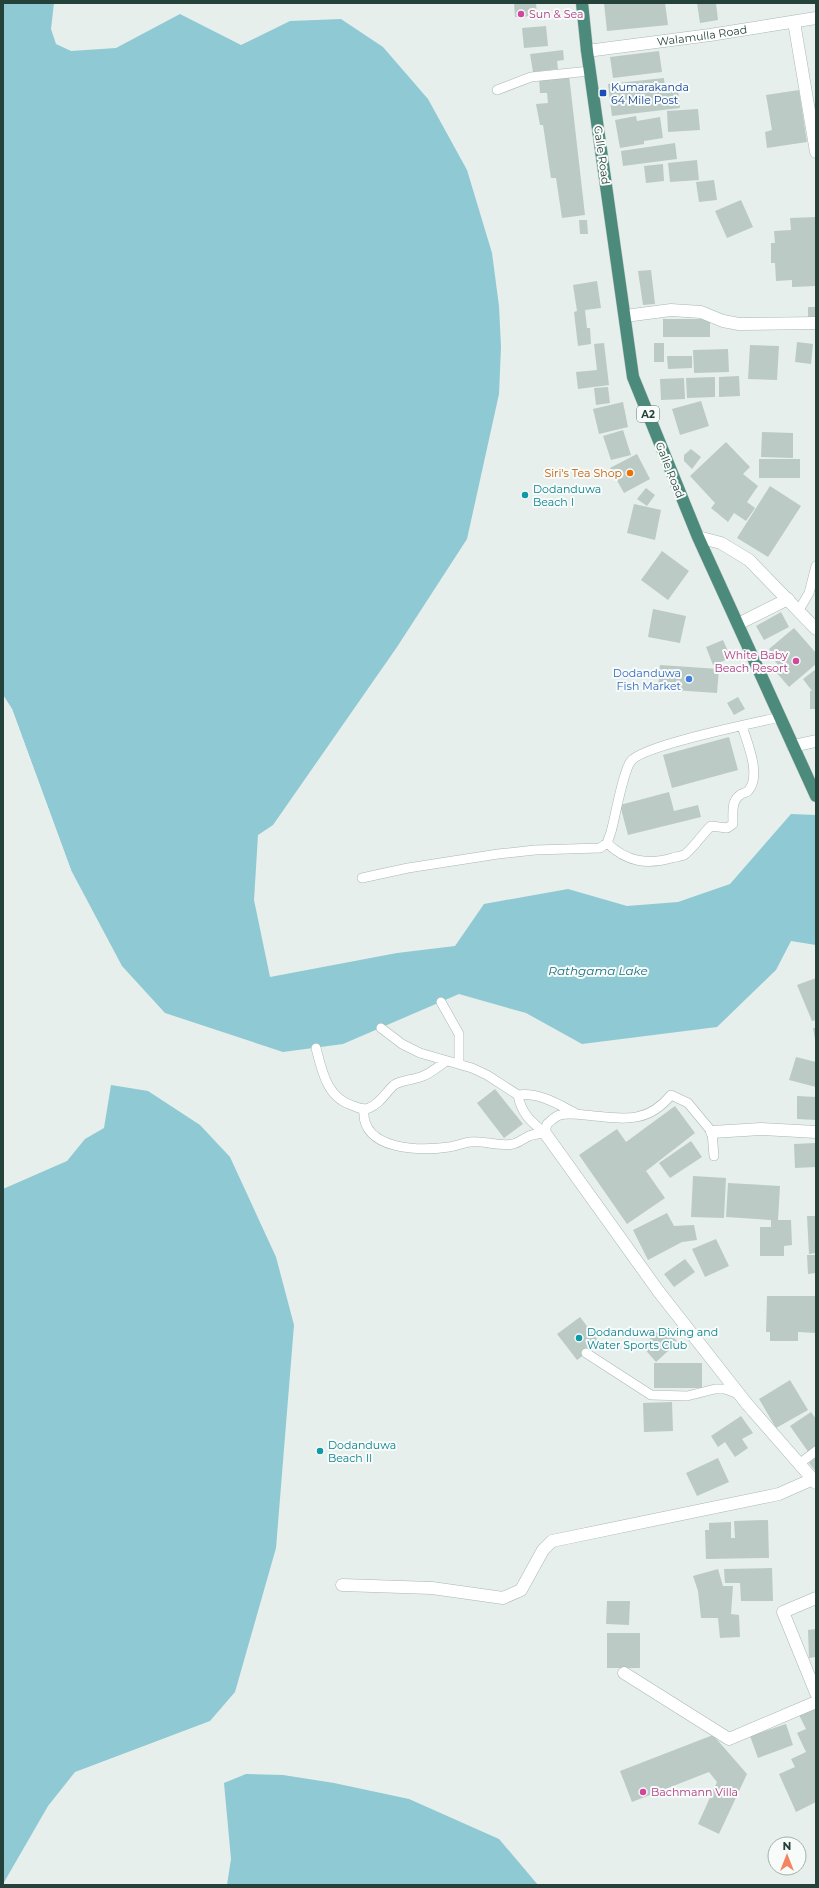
<svg xmlns="http://www.w3.org/2000/svg" width="819" height="1888" viewBox="0 0 819 1888" font-family="Montserrat,sans-serif">
<style>
.water{fill:#8ec9d4}
.pier{fill:#e6efeb}
.building{fill:#bbcac4}
.lines{fill:none;stroke-linecap:round;stroke-linejoin:round}
.service-casing{stroke:#a8b8b2;stroke-width:10}
.minor-casing{stroke:#a8b8b2;stroke-width:13}
.trunk-casing{stroke:#c2cac8;stroke-width:13}
.service{stroke:#fff;stroke-width:9}
.minor{stroke:#fff;stroke-width:12}
.trunk{stroke:#4c8a7c;stroke-width:12}
.hotel-dot{fill:#d1479c;stroke:#f7fbf9;stroke-width:1.5}
.transit-dot{fill:#1a4fb4;stroke:#f7fbf9;stroke-width:1.5}
.food-dot{fill:#e8710a;stroke:#f7fbf9;stroke-width:1.5}
.culture-dot{fill:#0f9aa8;stroke:#f7fbf9;stroke-width:1.5}
.shop-dot{fill:#3f7fe0;stroke:#f7fbf9;stroke-width:1.5}
.labels{text-anchor:middle;stroke-width:4;stroke-linejoin:round;paint-order:stroke}
.shield{fill:#f7fbf9;stroke:#637a73;stroke-width:1}
.shield-label{font-size:10px;font-weight:bold;fill:#24423a}
.hotel-label{font-size:11px;fill:#b23c85;stroke:#f7fbf9;text-anchor:start}
.street-label{font-size:11px;fill:#24423a;stroke:#f7fbf9}
.transit-label{font-size:11px;fill:#164399;stroke:#f7fbf9;text-anchor:start}
.food-label{font-size:11px;fill:#c56008;stroke:#f7fbf9;text-anchor:end}
.culture-label{font-size:11px;fill:#0d838f;stroke:#f7fbf9;text-anchor:start}
.shop-label{font-size:11px;fill:#366cbe;stroke:#f7fbf9;text-anchor:end}
.water-label{font-size:12px;font-style:italic;fill:#1c6f80;stroke:#f7fbf9}
</style>
<rect width="100%" height="100%" fill="#e6efeb"/>
<path class="water" d="M3,3H54L51,29L56,44L71,51L116,48L180,14L241,45L290,21L341,19L383,47L428,99L467,170L492,253L499,306L501,347L499,394L467,539L397,647L273,825L258,835L254,900L270,977L397,953L455,946L484,904L568,889L627,906L678,902L730,884L791,814L816,815V945L791,941L776,970L717,1027L582,1044L526,1013L459,994L343,1044L283,1052L165,1013L122,966L71,870L12,709L3,695Z
M111,1085L148,1091L200,1125L230,1157L276,1257L294,1325L276,1548L235,1692L210,1721L75,1772L48,1806L3,1884V1189L67,1161L85,1139L104,1128Z
M246,1774L283,1775L334,1783L409,1799L499,1839L538,1885H227L231,1859L224,1783Z"/>
<path class="pier" d="M3,695L12,709L71,870L70,871Z"/>
<path class="building" d="M514,3H536L537,16L515,17Z
M604,3H665L668,25L607,31Z
M697,3H716L718,20L700,23Z
M546,26L548,46L524,48L522,28Z
M563,50L564,60L557,61L558,69L533,72L530,54Z
M659,51L662,72L613,78L610,57Z
M569,75L585,215L562,218L556,178H551L543,125H540L536,104L548,103L547,93H540L539,78Z
M664,78L665,91L678,90L680,108L612,116L608,84Z
M799,90L807,142L767,148L765,132L772,130L766,95Z
M698,109L700,130L668,132L667,111Z
M636,116L637,121L660,117L663,138L644,141V144L620,148L615,120Z
M675,143L677,159L623,166L621,151Z
M697,160L699,180L670,182L668,163Z
M663,164L664,181L646,183L644,166Z
M714,180L717,200L699,202L696,182Z
M741,200L753,227L727,238L715,211Z
M816,217V286L792,287V280L776,281L775,263H771V243H775L774,231L791,230L790,218Z
M579,220H587L588,234H580Z
M651,270L655,304L643,305L638,271Z
M597,281L601,308L585,310L587,328H590L591,344L578,346L574,312L577,311L573,285Z
M808,307H816V320H808Z
M663,319H710V337H663Z
M797,342L813,344L811,364L795,362Z
M604,343L609,385L578,389L576,372L597,370L594,344Z
M654,343H664V362H654Z
M750,345L779,346L777,380L748,379Z
M728,349L729,372L694,373L693,350Z
M667,356H692V368L668,369Z
M739,376L740,396L719,397V377Z
M715,377V397L687,398L686,378Z
M684,378L685,399L661,400L660,379Z
M608,387L610,403L596,405L594,388Z
M701,401L709,426L680,435L672,409Z
M623,402L628,427L599,434L593,409Z
M623,430L631,455L611,460L603,436Z
M762,432L793,433V458L761,457Z
M726,442L750,467L743,474L758,486L747,502L755,508L746,521L734,513L728,522L711,508L715,503L690,476Z
M691,449L701,457L692,469L684,461V455Z
M637,454L650,479L624,493L610,468Z
M759,459H800V478H759Z
M770,486L801,506L768,557L737,538Z
M646,488L655,495L647,506L637,499Z
M634,504L661,510L655,540L627,533Z
M662,551L689,571L668,600L641,580Z
M653,609L686,616L680,643L648,637Z
M781,612L789,627L764,640L756,626Z
M794,628L816,653V664L789,687L776,672L781,668L773,659L775,657L769,649Z
M723,640L731,658L713,665L706,647Z
M660,665L719,669L717,693L658,689Z
M816,669V709H810V691H812L803,679Z
M738,697L745,709L734,715L727,703Z
M729,737L738,770L672,788L663,755Z
M669,792L674,811L698,805L701,817L628,835L620,805Z
M816,978V1020L812,1021L797,985Z
M813,1028H816V1039H815Z
M796,1057L816,1062V1087L789,1080Z
M495,1089L523,1124L504,1138L477,1103Z
M797,1096L816,1097V1120L797,1119Z
M675,1106L695,1133L646,1171L665,1198L627,1224L579,1155L617,1129L626,1142Z
M691,1141L702,1157L670,1178L659,1163Z
M816,1143V1167L795,1168L794,1144Z
M693,1176L726,1178L724,1218L691,1217Z
M728,1183L780,1186L778,1220H791L792,1245L784,1246V1256H760V1227H771V1220L726,1217Z
M667,1213L674,1226L694,1225L697,1240L682,1242L648,1260L633,1230Z
M807,1216H816V1253L809,1254Z
M716,1239L729,1266L705,1277L692,1249Z
M807,1255H816V1273L808,1274Z
M685,1259L695,1272L674,1287L664,1274Z
M767,1296H816V1333L798,1332V1341H770V1332H766Z
M580,1317L600,1343L577,1360L557,1334Z
M663,1327L678,1342L656,1362L642,1346Z
M654,1363H702V1388H654Z
M790,1380L808,1410L776,1428L759,1399Z
M672,1402L673,1431L644,1432L643,1403Z
M811,1412L816,1419V1448L809,1453L790,1426Z
M741,1416L753,1433L742,1439L748,1448L735,1457L725,1442L718,1447L711,1436Z
M816,1457V1472L809,1463Z
M718,1458L729,1482L697,1496L686,1473Z
M768,1520L769,1558L706,1559L705,1530H709V1523L731,1522V1538H735L734,1521Z
M772,1568L773,1601H741L740,1583H725L724,1569Z
M718,1569L723,1586H733L731,1614L739,1615L740,1637L720,1638L718,1618H701L698,1591L693,1576Z
M607,1601H630L629,1625L606,1624Z
M816,1629V1657L809,1658L808,1630Z
M607,1633H640V1668H607Z
M816,1706V1802L796,1812L779,1774L795,1767L791,1759L806,1752L797,1733L806,1729L798,1713Z
M786,1724L793,1745L758,1758L750,1736Z
M713,1735L747,1774L719,1834L698,1824L717,1782L709,1772L632,1802L620,1771Z"/>
<g class="lines">
<g class="service-casing">
<path id="service" d="M497,90L531,77L590,71
M799,610L809,593L816,566
M607,843C627,862 647,865 672,858C676,857 681,856 684,855C692,850 703,833 711,826L727,828L733,824C733,814 731,801 740,795C742,793 746,793 748,791C762,776 747,742 742,726
M362,878L408,868L498,854L535,850L600,848L607,843L611,832C615,818 623,771 631,761C643,745 754,723 780,717
M441,1002L459,1034V1064
M381,1028L402,1044L420,1053L472,1068L487,1075L518,1095
M316,1048C322,1071 327,1099 354,1106C358,1108 364,1110 369,1108C381,1103 385,1093 394,1085C400,1080 415,1080 423,1076C431,1073 439,1066 446,1061
M364,1109C360,1151 421,1151 449,1147C456,1146 463,1143 470,1142C485,1140 498,1147 513,1144C519,1143 524,1138 529,1136C534,1134 540,1134 545,1133
M545,1133L547,1124C551,1121 555,1116 560,1115C568,1113 577,1114 585,1115C619,1118 646,1126 671,1095L688,1103L712,1132L714,1156
M545,1133C531,1122 521,1113 518,1095C538,1092 558,1104 575,1113
M586,1353L651,1395L687,1396L715,1389H725L739,1394
M799,1464L816,1451"/>
</g>
<g class="minor-casing">
<g id="minor">
<path d="M794,22L816,152"/>
<path id="s1" d="M587,51L710,35L816,18"/>
<path d="M625,316L671,310L701,312L723,321L739,324L816,323"/>
<path d="M698,537L721,543L749,560L816,629"/>
<path d="M738,624L788,599"/>
<path d="M793,746L816,741"/>
<path d="M712,1132L761,1129L816,1132"/>
<path d="M545,1133L659,1292L747,1404L816,1483"/>
<path d="M342,1585L432,1588L503,1598L521,1590L543,1550L552,1541L779,1494L813,1479"/>
<path d="M816,1598L783,1612L816,1693"/>
<path d="M624,1673L729,1739L816,1702"/>
</g>
</g>
<g class="trunk-casing">
<path id="trunk" d="M582,3L587,51L633,377L698,537L816,796"/>
</g>
<use href="#service" class="service"/>
<use href="#minor" class="minor"/>
<use href="#trunk" class="trunk"/>
</g>
<g class="hotel-dot">
<circle cx="521" cy="14" r="4"/>
<circle cx="796" cy="661" r="4"/>
<circle cx="643" cy="1792" r="4"/>
</g>
<rect class="transit-dot" x="599" y="89" width="8" height="8" rx="2"/>
<circle class="food-dot" cx="630" cy="473" r="4"/>
<g class="culture-dot">
<circle cx="525" cy="495" r="4"/>
<circle cx="579" cy="1338" r="4"/>
<circle cx="320" cy="1451" r="4"/>
</g>
<circle class="shop-dot" cx="689" cy="679" r="4"/>
<g class="labels">
<rect class="shield" x="637" y="406" width="22" height="16" rx="3"/>
<g class="shield-label">
<text x="648" y="418">A2</text>
</g>
<g class="hotel-label">
<text x="529" y="18">Sun &amp; Sea</text>
<text x="788" y="659" text-anchor="end">White Baby<tspan x="788" dy="13">Beach Resort</tspan></text>
<text x="651" y="1796">Bachmann Villa</text>
</g>
<g class="street-label">
<text dy="4" stroke="none"><textPath href="#s1" startOffset="116">Walamulla Road</textPath></text>
<text transform="translate(602 155) rotate(82)" y="4">Galle Road</text>
<text transform="translate(670 470) rotate(68)" y="4">Galle Road</text>
</g>
<g class="transit-label">
<text x="611" y="91">Kumarakanda<tspan x="611" dy="13">64 Mile Post</tspan></text>
</g>
<g class="food-label">
<text x="622" y="477">Siri's Tea Shop</text>
</g>
<g class="culture-label">
<text x="533" y="493">Dodanduwa<tspan x="533" dy="13">Beach I</tspan></text>
<text x="587" y="1336">Dodanduwa Diving and<tspan x="587" dy="13">Water Sports Club</tspan></text>
<text x="328" y="1449">Dodanduwa<tspan x="328" dy="13">Beach II</tspan></text>
</g>
<g class="shop-label">
<text x="681" y="677">Dodanduwa<tspan x="681" dy="13">Fish Market</tspan></text>
</g>
<g class="water-label">
<text x="598" y="975">Rathgama Lake</text>
</g>
</g>
<rect width="819" height="1888" fill="none" stroke="#24423a" stroke-width="8"/>
<g transform="translate(787 1856)"><circle r="19" fill="#f7fbf9" stroke="#a3b1ad"/>
<path d="M0-3L7 15L0 10L-7 15Z" fill="#f4845f"/>
<text y="-6" font-size="11" font-weight="bold" text-anchor="middle" fill="#24423a">N</text>
</g>
</svg>
